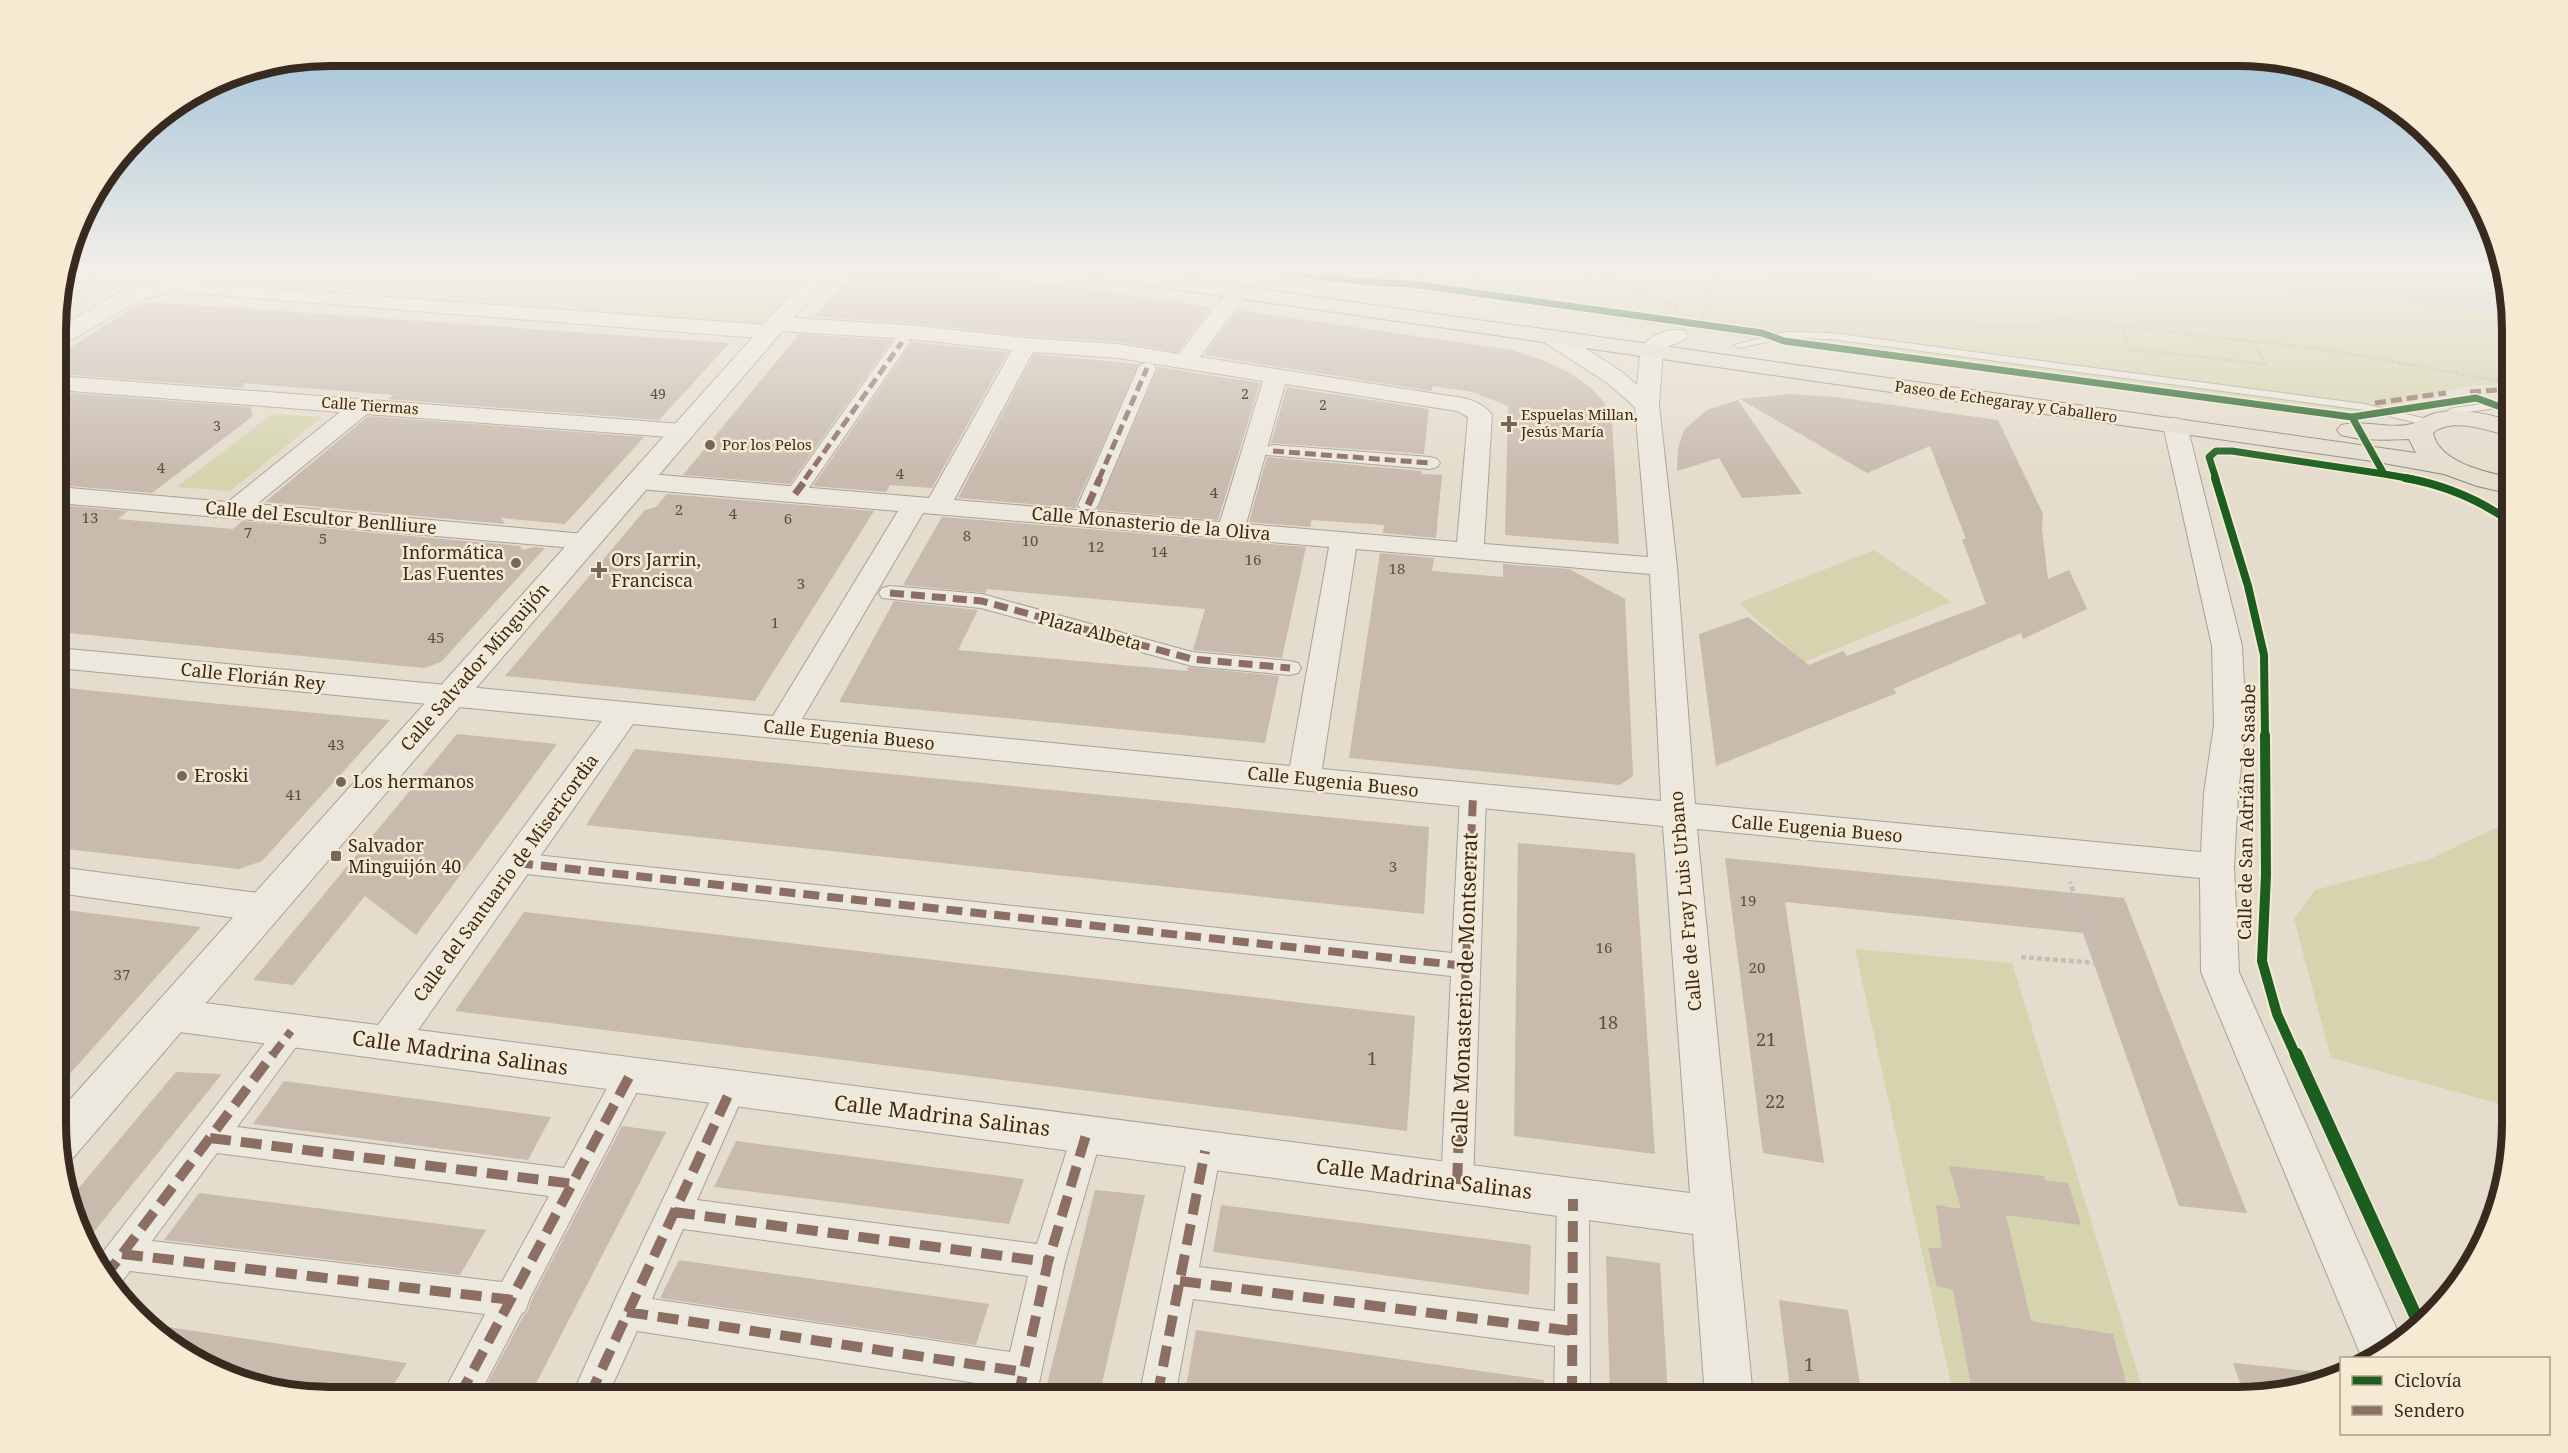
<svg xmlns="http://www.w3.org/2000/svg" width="2568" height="1453" viewBox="0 0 2568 1453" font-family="'Noto Serif',serif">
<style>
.green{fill:#d5d4ae}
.water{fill:#b8c9be}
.building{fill:#c8baad}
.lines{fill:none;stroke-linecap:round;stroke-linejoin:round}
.service-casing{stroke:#a9a196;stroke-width:2}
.pedestrian-casing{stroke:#a9a196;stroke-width:2}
.minor-casing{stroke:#a9a196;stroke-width:2}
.tertiary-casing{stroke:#a9a196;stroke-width:2}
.primary-casing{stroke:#8f877c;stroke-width:2}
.path-far1{stroke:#c5beb5;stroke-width:3;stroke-dasharray:3 2;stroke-linecap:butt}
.path{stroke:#c5beb5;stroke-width:4.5;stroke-dasharray:5 3;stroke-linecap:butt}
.service{fill:#ece8de;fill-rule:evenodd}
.pedestrian{fill:#ece8de;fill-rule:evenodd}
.minor{fill:#ece8de;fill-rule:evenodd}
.tertiary{fill:#ece8de;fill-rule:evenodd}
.primary{fill:#e4decf;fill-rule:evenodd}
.quiet-far3{stroke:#8d6e63;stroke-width:5;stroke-dasharray:11 5;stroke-linecap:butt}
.quiet-far2{stroke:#8d6e63;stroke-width:7;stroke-dasharray:14 7;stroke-linecap:butt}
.quiet-far1{stroke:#8d6e63;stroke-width:8;stroke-dasharray:16 8;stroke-linecap:butt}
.quiet{stroke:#8d6e63;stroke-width:10;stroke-dasharray:21 10;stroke-linecap:butt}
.cycleway-far3-casing{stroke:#f6ebd2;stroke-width:10}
.cycleway-far2-casing{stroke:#f6ebd2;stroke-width:12}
.cycleway-far1-casing{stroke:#f6ebd2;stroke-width:14}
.cycleway-casing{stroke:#f6ebd2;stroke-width:16}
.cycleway-far3{stroke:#1b5e20;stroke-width:7}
.cycleway-far2{stroke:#1b5e20;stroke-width:8}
.cycleway-far1{stroke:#1b5e20;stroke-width:10}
.cycleway{stroke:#1b5e20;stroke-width:13}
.poi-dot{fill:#74685b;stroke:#f6ebd2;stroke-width:2}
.labels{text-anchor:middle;stroke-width:5;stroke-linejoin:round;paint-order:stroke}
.far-number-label{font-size:14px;fill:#5c4e42}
.far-street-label{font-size:15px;fill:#382a1e;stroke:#f6ebd2}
.far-poi-label{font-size:15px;fill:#382a1e;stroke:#f6ebd2;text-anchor:start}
.number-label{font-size:15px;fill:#5c4e42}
.street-label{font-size:18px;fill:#382a1e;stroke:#f6ebd2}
.poi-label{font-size:18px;fill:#382a1e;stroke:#f6ebd2;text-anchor:start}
.near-number-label{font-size:18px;fill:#5c4e42}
.near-street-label{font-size:21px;fill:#382a1e;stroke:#f6ebd2}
.rim{fill:none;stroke:#382a1e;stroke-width:8}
</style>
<rect width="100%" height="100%" fill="#e4dccc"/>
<path class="green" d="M123,272H164L111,290L58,318V297Z
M255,272H811L761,325L225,279Z
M1272,272H1726L1857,286L1877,272H2099L2512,313V386L2474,385L2363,412L2308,417Z
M272,414L322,417L230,491L177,487Z
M1874,550L1951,602L1804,662L1739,603Z
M2512,820V1107L2331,1058L2294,919L2315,890L2430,859Z
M1855,949L2012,963L2145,1397H1954Z"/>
<path class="water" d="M1726,272H1877L1857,286Z
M2099,272H2504L2512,313Z"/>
<path class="building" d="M854,272H968L1212,307L1178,352L1118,342L1026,336L909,323L814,317Z
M154,302L730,343L659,420L388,399L393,395L243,383L244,388L58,374V355L136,306Z
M1237,310L1511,350L1540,359L1572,374L1592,389L1603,401L1612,419L1619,544L1505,535L1508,406L1472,392L1432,386V391L1204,355Z
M799,334L892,340L790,484L683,475Z
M912,342L1008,352L932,488L890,485L886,492L813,486Z
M1034,354L1139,364L1076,504L1077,508L958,498Z
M1158,367L1260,383L1218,520L1097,510Z
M1287,387L1429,409L1424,454L1271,443Z
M58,392L250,407L253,416L152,493L58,485Z
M1789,394L1836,397L1998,420L2043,514L2042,529L2048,579L2069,570L2087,609L2023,639L2021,633L1893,689L1897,693L1716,766L1699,634L1748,617L1809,665L1843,651L1847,656L1986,604L1962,539H1966L1930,446L1867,473L1740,399Z
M1738,400L1802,494L1742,498L1719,458L1677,471L1678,449L1684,430L1707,410Z
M368,416L644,437L565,524L501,518L505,524L265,502Z
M1267,457L1422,471L1421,474L1442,475L1436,538L1383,533L1384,525L1312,520L1310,527L1249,522Z
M667,494L874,511L755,701L505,676L645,510L656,507Z
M58,505L128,511L118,519L233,529L242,521L520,546L523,550L534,547L545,548L441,662L424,668L58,632Z
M942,517L1306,547L1282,658L1193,650L1205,609L987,589L986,593L903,585Z
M1380,553L1434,558L1432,571L1503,577V564L1569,569L1625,599L1633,776L1620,785L1349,758Z
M894,601L978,610L958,650L1187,671L1188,667L1279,676L1265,743L839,702Z
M58,687L210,703L390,720L262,861L239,869L58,848Z
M457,734L557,744L416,935L365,896L293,985L253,980Z
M635,749L1429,827L1424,914L586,825Z
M1518,843L1635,853L1655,1154L1514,1136Z
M1725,858L2124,898L2247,1213L2179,1206L2083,933L1785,902L1824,1163L1763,1153Z
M58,909L201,927L58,1087Z
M524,912L1415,1016L1407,1131L455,1011Z
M176,1072L222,1074L88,1239L72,1196Z
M284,1081L551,1117L528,1160L253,1124Z
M622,1126L666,1132L529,1397H480L524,1315L527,1313L532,1299Z
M736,1141L1024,1179L1009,1224L714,1187Z
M1949,1166L2045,1176L2044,1180L2068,1183L2081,1225L2006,1215L2031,1321L2113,1334L2130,1397H2021L1972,1390L1953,1290L1937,1286L1928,1248H1942L1936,1205L1961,1209Z
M1095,1190L1145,1195L1099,1397H1044Z
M199,1193L486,1230L460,1275L164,1240Z
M1221,1205L1531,1245L1529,1295L1213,1252Z
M1606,1256L1660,1263L1668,1397H1610Z
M679,1260L989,1304L976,1345L660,1298Z
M1779,1300L1848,1310L1862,1397H1791Z
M154,1325L407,1363L386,1397H330L259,1388L193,1361Z
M1196,1330L1544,1380L1543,1397H1257L1186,1387Z
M2233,1363L2336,1374V1378L2326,1383L2245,1397Z"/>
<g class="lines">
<g class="service-casing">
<path id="service" d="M1785,332L1832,333L2364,404L2431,420L2453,408L2512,400V406L2460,413L2429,426L2364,410L1832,339L1785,338L1739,348L1734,345Z"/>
</g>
<g class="pedestrian-casing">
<path id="pedestrian" d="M902,337L908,338L910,342L802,498H788L785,494L788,490L896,338Z
M1147,363L1153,364L1156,368L1098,505L1095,509H1081L1078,505L1138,368L1141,364Z
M1273,445L1430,457L1437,459L1440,463L1437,467L1430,469L1266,455L1264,451L1266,447Z
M890,586L982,594L1192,652L1290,661L1298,663L1301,668L1298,673L1290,675L1192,666L981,608L882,598L879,593L882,588Z
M1473,787L1482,790L1486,796L1473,1184L1468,1195L1457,1199L1446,1195L1441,1184L1451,976L517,873L508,870L504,863L508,856L517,853L1452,953L1460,796L1464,790Z
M291,1019L301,1022L306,1031L301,1040L237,1127L564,1168L619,1066L630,1062L641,1066L645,1075L641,1084L530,1298L525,1312L522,1313L478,1397H441L485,1314L130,1271L116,1289L102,1276L96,1261L281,1022ZM217,1153L549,1196L502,1282L152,1241Z
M731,1076L742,1080L746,1089L697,1200L1037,1244L1075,1125L1086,1121L1097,1125L1102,1135L1065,1262L1036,1397H1000L1002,1387L637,1331L607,1397H571L615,1300L720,1080ZM683,1229L1028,1276L1010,1352L652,1299Z
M1205,1137L1216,1141L1221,1151L1199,1267L1555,1311L1557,1199L1561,1188L1573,1184L1585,1188L1589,1199L1590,1397H1554L1555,1346L1193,1299L1175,1397H1139L1189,1151L1194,1141Z"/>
</g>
<g class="minor-casing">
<path id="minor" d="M160,280L766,325L768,319L776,317L909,325L1026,338L1118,344L1179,354L1229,289L1236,287L1243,289L1247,293L1200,357L1463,398C1475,401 1485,405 1492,415L1484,544L1648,557L1635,407L1606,382L1544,342L1541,337L1544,332L1552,330L1560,332L1622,372L1637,385L1641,348C1650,335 1669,327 1685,331L1688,336C1682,344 1671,343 1663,350L1659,405L1677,567L1695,804L2201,852L2204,793L2214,725L2212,646L2163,425L2166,420L2175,418L2184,420L2187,425L2242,646L2246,725L2238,793L2234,867L2239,972L2401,1339C2389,1352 2380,1358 2362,1358L2201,972L2200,878L1697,829L1753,1397H1705L1693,1234L172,1031L158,1026L153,1015L158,1004L172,999L378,1025L602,721L58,668V648L773,716L898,511L638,489L629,486L625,481L629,476L638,473L929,498L1012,350L909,339L779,331L777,337L769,339L153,290L150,286L153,282ZM1033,352L1118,358L1263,381L1220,522L954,500ZM1285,384L1457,411L1468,417L1457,542L1246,524ZM923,513L1329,547L1290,766L802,719ZM1356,549L1650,574L1661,801L1322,769ZM633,724L1663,826L1690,1193L418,1030Z
M58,376L682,424L691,426L694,431L691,436L682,438L367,414L257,504L595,535L599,541L595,547L585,549L58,503V487L228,502L340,412L58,390Z
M58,867L265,894L278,898L283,908L278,918L265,922L58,893Z"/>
</g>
<g class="tertiary-casing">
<path id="tertiary" d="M193,272H226L223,277L134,303L66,343L58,345V328L118,293Z
M811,272H833L73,1158L60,1163L58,1113Z"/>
</g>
<g class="primary-casing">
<path id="primary" d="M67,272H98L95,277L60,287L64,273Z
M1086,272H1141L2416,453L2409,439C2386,440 2363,441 2341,435L2337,430L2341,425C2364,419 2389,430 2412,424C2418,422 2425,416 2433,414C2459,407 2486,414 2512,421V437C2490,431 2452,416 2433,433C2439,463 2486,472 2512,478V494L2477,486L2444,474L2372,461L1097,278L1089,277Z"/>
</g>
<path class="path-far1" d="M1387,272C1429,285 1473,286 1516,296
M1570,272L1611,278L1654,299L1677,305L1674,314
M1476,287L1479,272
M1710,318H1703L1718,272
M1717,320L1737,323
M2122,326L2129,349L2265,364L2253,340
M1956,329L2033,326L2058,319L2329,350L2498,381"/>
<path class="path" d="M2021,957L2097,963L2070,882"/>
<use href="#service" class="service"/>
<use href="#pedestrian" class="pedestrian"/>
<use href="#minor" class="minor"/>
<use href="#tertiary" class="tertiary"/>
<use href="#primary" class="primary"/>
<path class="quiet-far3" d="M2470,392L2512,389
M2375,403L2446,393
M1273,451L1430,463
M805,479L902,342
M1099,479L1147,368"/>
<path class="quiet-far2" d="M795,494L807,478
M1088,505L1100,478
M890,593L982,601L1192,659L1290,668"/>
<path class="quiet-far1" d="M517,863L1466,966
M272,1056L291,1031
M1462,1056L1473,796"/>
<path class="quiet" d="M210,1138L574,1184
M1457,1184L1462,1054
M674,1212L1048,1262
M122,1254L513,1300
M104,1278L273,1054
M1180,1281L1572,1331
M627,1312L1024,1372
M459,1397L630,1075
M589,1397L731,1089
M1018,1397L1048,1262L1086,1135
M1157,1397L1205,1151
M1572,1397L1573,1199"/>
<g class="cycleway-far3-casing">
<path id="cycleway-far3" d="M1286,272L1369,282L1412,284L1762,333L1784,341L2352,417L2476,398L2512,411
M2352,417L2384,474L2413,479
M2216,479L2209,457L2216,451H2232L2384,474"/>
</g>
<g class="cycleway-far2-casing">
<path id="cycleway-far2" d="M2215,478L2248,586L2264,655L2265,736
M2405,478C2445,485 2479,499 2512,523"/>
</g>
<g class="cycleway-far1-casing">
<path id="cycleway-far1" d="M2265,735L2266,875L2262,961L2277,1014L2296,1056"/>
</g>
<g class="cycleway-casing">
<path id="cycleway" d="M2296,1054L2418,1321"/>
</g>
<use href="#cycleway-far3" class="cycleway-far3"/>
<use href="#cycleway-far2" class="cycleway-far2"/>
<use href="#cycleway-far1" class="cycleway-far1"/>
<use href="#cycleway" class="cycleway"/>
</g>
<linearGradient id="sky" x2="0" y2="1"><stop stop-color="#95bcd7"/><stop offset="0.57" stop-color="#f3efe8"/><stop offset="1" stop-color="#f3efe8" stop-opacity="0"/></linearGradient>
<rect width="2568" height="475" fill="url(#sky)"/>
<g class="poi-dot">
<path d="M1506 415h6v6h6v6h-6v6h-6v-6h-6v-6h6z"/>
<circle cx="710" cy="445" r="6"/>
<circle cx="516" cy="563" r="6"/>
<path d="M596 561h6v6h6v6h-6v6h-6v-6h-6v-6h6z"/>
<circle cx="182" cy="776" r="6"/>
<circle cx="341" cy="782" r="6"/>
<rect x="330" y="850" width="12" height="12" rx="3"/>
</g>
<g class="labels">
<g class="far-number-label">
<text x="658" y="399">49</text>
<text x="1245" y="399">2</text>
<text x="1323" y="410">2</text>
<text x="217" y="431">3</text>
</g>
<g class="far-street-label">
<text transform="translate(2006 402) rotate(8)" y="5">Paseo de Echegaray y Caballero</text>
<text transform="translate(370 406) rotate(4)" y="5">Calle Tiermas</text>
</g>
<g class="far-poi-label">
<text x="1521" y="420">Espuelas Millan,<tspan x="1521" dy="17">Jesús María</tspan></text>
<text x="722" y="450">Por los Pelos</text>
</g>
<g class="number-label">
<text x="161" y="473">4</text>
<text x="900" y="479">4</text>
<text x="1214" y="498">4</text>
<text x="679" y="515">2</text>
<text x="733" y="519">4</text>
<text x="90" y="523">13</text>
<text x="788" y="524">6</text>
<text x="248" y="538">7</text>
<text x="967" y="541">8</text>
<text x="323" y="544">5</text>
<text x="1030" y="546">10</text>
<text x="1096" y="552">12</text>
<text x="1159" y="557">14</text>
<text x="1253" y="565">16</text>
<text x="1397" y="574">18</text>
<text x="801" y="589">3</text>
<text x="775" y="628">1</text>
<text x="436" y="643">45</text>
<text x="336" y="750">43</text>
<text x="294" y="800">41</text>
<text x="1393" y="872">3</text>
<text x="1748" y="906">19</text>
<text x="1604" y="953">16</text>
<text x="1757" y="973">20</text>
<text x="122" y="980">37</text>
</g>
<g class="street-label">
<text transform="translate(321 518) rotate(5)" y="6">Calle del Escultor Benlliure</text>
<text transform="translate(1151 524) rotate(5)" y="6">Calle Monasterio de la Oliva</text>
<text transform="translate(1090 631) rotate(15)" y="6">Plaza Albeta</text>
<text transform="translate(475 667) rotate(-49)" y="6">Calle Salvador Minguijón</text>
<text transform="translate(253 677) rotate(6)" y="6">Calle Florián Rey</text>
<text transform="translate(849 735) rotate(6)" y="6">Calle Eugenia Bueso</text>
<text transform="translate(1333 782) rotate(6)" y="6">Calle Eugenia Bueso</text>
<text transform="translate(2247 812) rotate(-89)" y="6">Calle de San Adrián de Sasabe</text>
<text transform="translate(1817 829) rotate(5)" y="6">Calle Eugenia Bueso</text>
<text transform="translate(506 878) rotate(-54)" y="6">Calle del Santuario de Misericordia</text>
<text transform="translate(1686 901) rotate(-95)" y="6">Calle de Fray Luis Urbano</text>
</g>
<g class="poi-label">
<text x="504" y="559" text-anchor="end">Informática<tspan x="504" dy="21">Las Fuentes</tspan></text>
<text x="611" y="566">Ors Jarrin,<tspan x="611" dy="21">Francisca</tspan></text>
<text x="194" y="782">Eroski</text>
<text x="353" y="788">Los hermanos</text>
<text x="348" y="852">Salvador<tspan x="348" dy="21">Minguijón 40</tspan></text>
</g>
<g class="near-number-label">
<text x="1608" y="1029">18</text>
<text x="1766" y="1046">21</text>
<text x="1372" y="1065">1</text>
<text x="1775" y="1108">22</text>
<text x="1809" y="1371">1</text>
</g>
<g class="near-street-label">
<text transform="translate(1465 990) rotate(-88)" y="7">Calle Monasterio de Montserrat</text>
<text transform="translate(460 1053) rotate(8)" y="7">Calle Madrina Salinas</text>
<text transform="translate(942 1116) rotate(7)" y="7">Calle Madrina Salinas</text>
<text transform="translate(1424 1179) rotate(7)" y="7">Calle Madrina Salinas</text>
</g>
</g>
<path d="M0 0H2568V1453H0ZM330 66H2238A264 264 0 0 1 2502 330V1123A264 264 0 0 1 2238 1387H330A264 264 0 0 1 66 1123V330A264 264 0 0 1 330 66Z" fill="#f6ebd2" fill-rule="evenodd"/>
<path class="rim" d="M330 66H2238A264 264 0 0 1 2502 330V1123A264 264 0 0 1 2238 1387H330A264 264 0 0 1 66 1123V330A264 264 0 0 1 330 66Z"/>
<rect x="2340" y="1357" width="210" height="78" fill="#f6ebd2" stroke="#aa9e8a" stroke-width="1.5"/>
<rect x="2352" y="1376" width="30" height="9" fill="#1b5e20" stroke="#aa9e8a" stroke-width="1.5"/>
<text x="2394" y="1387" font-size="18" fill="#382a1e">Ciclovía</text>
<rect x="2352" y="1406" width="30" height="9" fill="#8d6e63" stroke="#aa9e8a" stroke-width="1.5"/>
<text x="2394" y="1417" font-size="18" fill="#382a1e">Sendero</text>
</svg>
